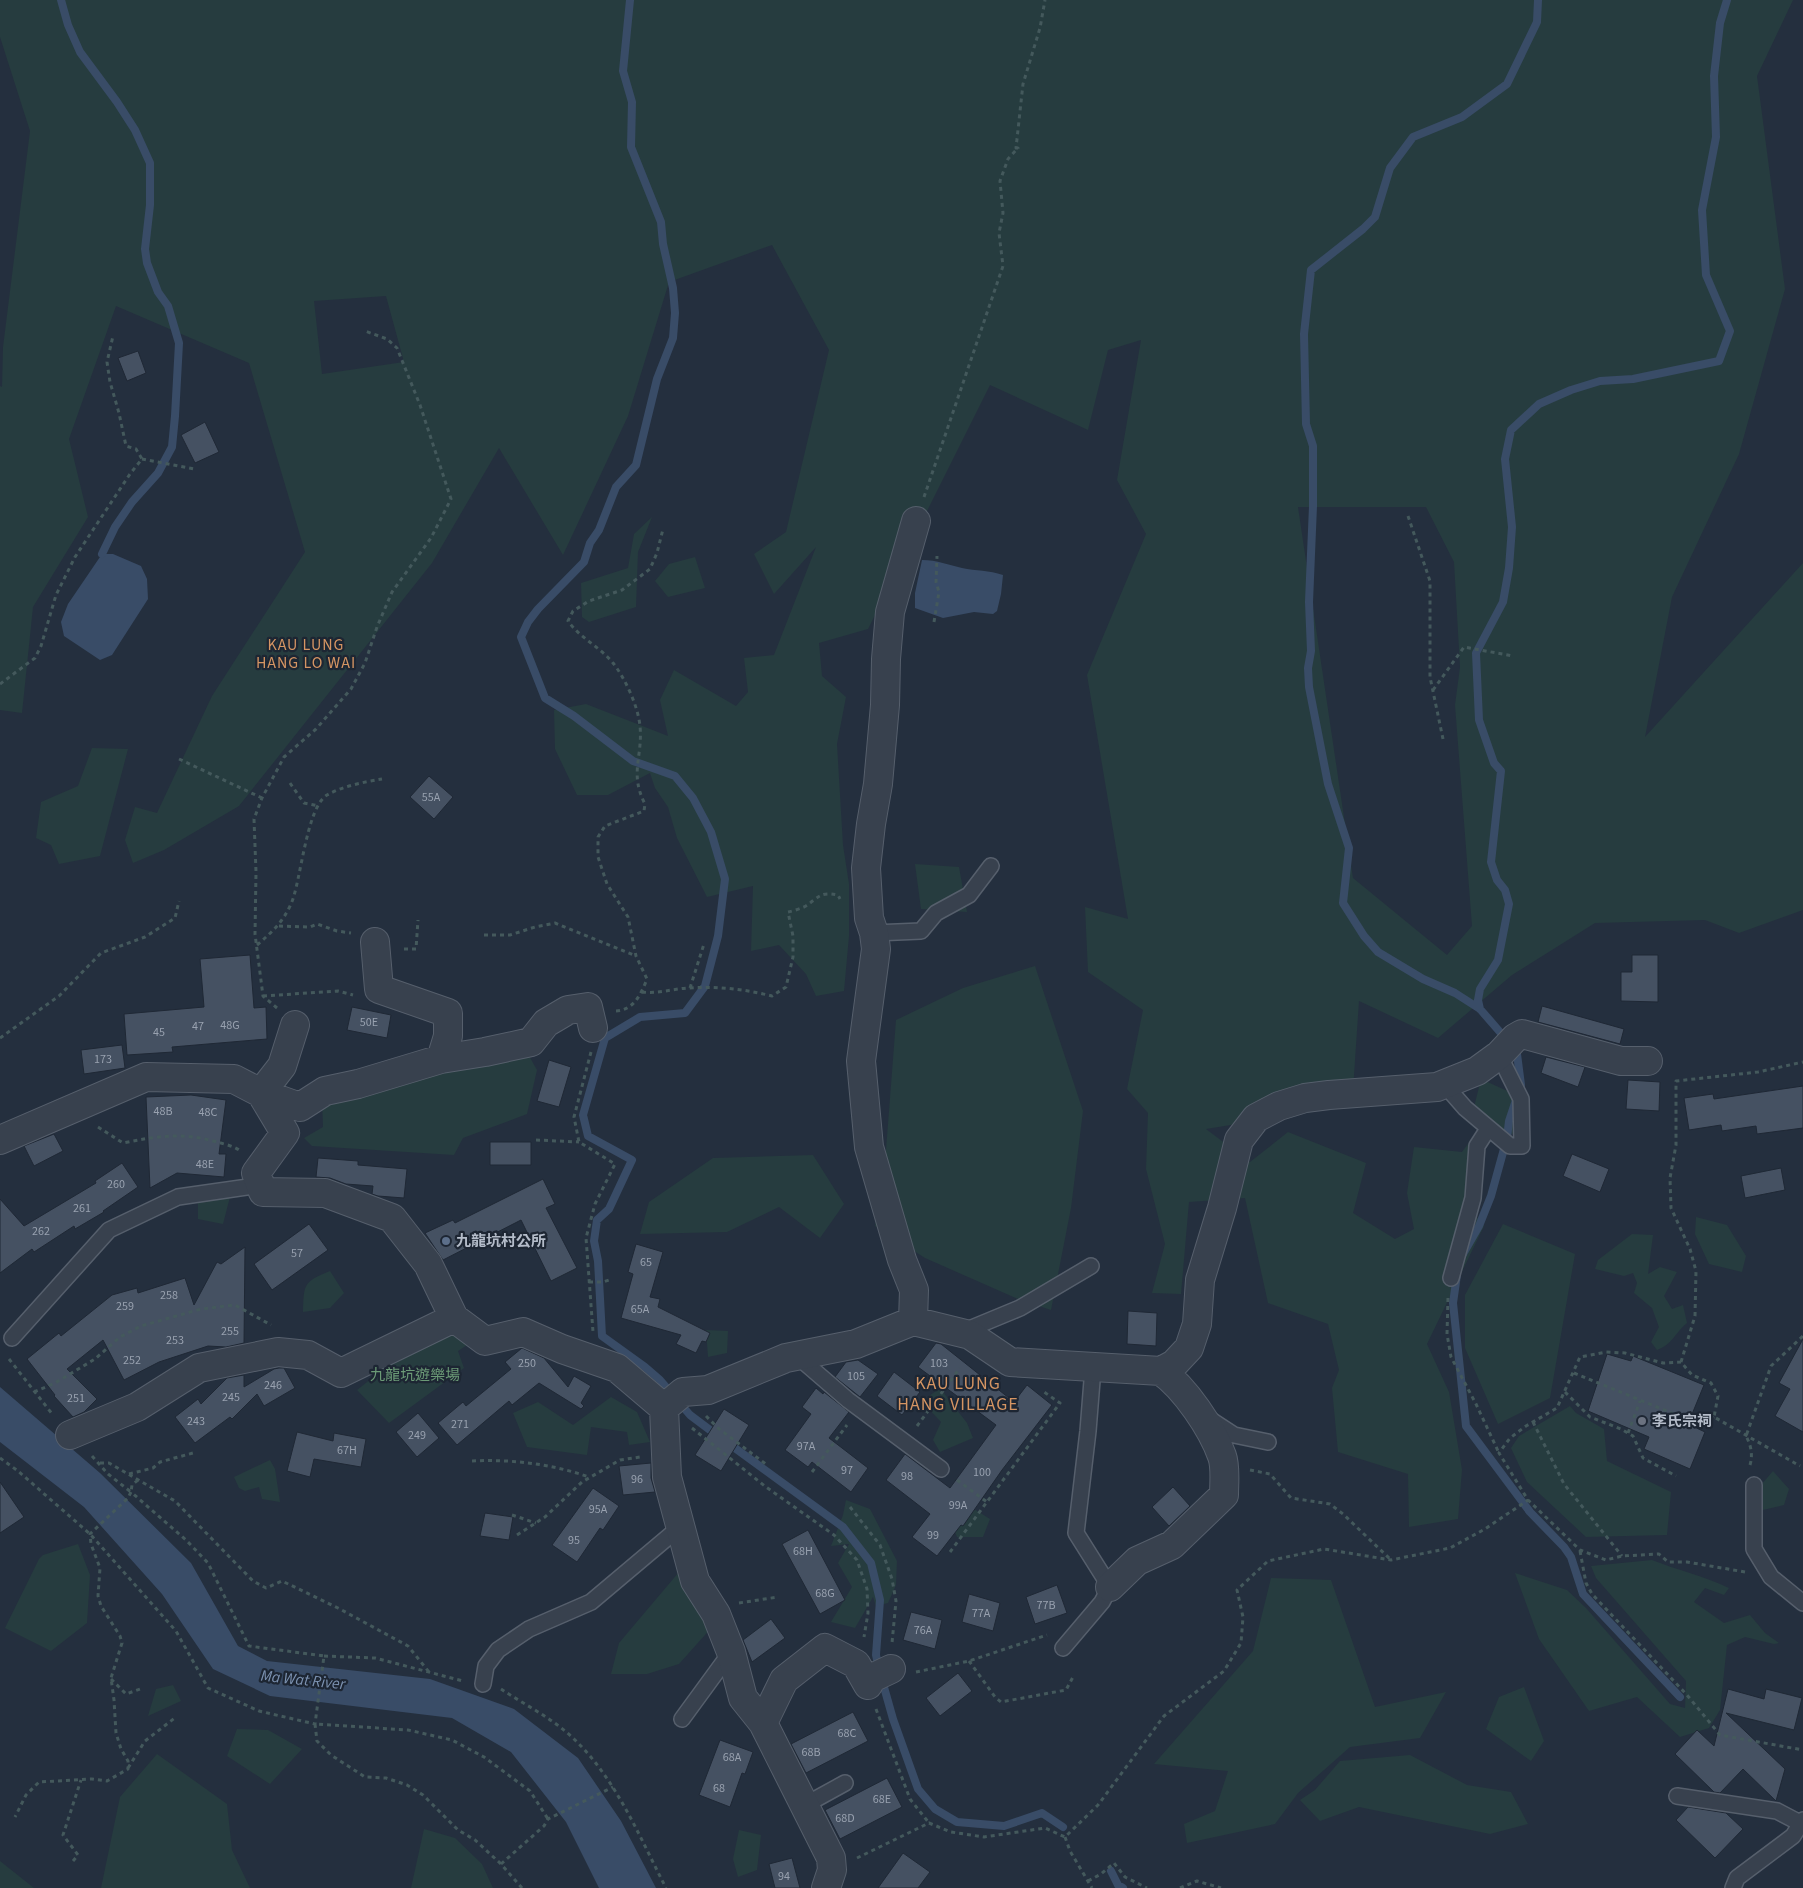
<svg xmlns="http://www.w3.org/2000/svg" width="1803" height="1888" viewBox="0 0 1803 1888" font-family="'Source Sans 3','Noto Sans TC',sans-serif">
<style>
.green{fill:#263c3f;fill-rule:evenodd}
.water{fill:#394c67}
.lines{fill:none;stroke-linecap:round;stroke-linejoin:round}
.stream{stroke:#394c67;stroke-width:8}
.building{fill:#455162;stroke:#1f2835}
.lane-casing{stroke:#565f6c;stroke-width:18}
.street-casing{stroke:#565f6c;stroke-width:30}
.path{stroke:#44595c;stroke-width:3;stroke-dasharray:4 4;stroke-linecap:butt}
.lane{stroke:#38414e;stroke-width:15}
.street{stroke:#38414e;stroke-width:28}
.service-dot{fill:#5c6f8a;stroke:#1d2633;stroke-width:2}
.worship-dot{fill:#6b7280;stroke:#1d2633;stroke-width:2}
.labels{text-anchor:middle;stroke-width:4.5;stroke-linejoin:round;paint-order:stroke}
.number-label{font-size:12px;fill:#98a1af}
.poi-label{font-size:15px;font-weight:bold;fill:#b4bcc9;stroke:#1d2633;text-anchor:start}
.park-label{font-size:15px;fill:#6b9a76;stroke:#1d2633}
.neighbourhood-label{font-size:16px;letter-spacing:1px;fill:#d59563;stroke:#1d2633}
.water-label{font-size:16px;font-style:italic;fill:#7c92b1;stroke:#1d2633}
.quarter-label{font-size:18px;letter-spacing:1px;fill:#d59563;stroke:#1d2633}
</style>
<rect width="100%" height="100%" fill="#242f3e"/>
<path class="green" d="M0,0H1793L1757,76L1785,289L1739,454L1672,597L1645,737L1803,563V910L1739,933L1705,920L1595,923L1512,975L1438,1038L1359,1001L1352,1105L1206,1129L1250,1162L1288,1132L1366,1163L1353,1213L1395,1239L1414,1229L1407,1193L1414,1147L1462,1152L1481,1126L1473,1111L1481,1079L1525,1099L1524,1132L1487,1138L1471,1168L1464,1200L1484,1226L1427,1344L1449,1392L1462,1470L1458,1519L1409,1527L1408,1474L1338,1452L1332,1388L1339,1370L1328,1324L1268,1303L1245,1198L1189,1202L1181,1294L1152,1293L1165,1244L1146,1169L1148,1113L1127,1089L1143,1010L1088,972L1085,907L1128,919L1087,675L1146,534L1117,480L1141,340L1108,350L1088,430L990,385L868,629L819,643L822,676L846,697L837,744L843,845L849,884V936L844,991L816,996L806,974L779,945L751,951L753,886L707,897L677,838L668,807L655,788L650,773L608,795H577L555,749L554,710L586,704L668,736L660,700L674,670L736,706L748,692L744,658L774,655L816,547L774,594L754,554L786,532L829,350L772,245L669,282L628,416L563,555L499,448L432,563L239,806L164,850L133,863L125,840L135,807L157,813L212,696L305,552L249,363L116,306L69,439L88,517L33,607L22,713L0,710V386L2,387L3,347L30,131L0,37ZM386,296L404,362L322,374L314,301ZM1298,507H1426L1454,562L1460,667L1455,705L1472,926L1447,955L1353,878Z
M652,517L638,552L636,607L589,622L582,617L581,583L628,568L634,534Z
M695,557L705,588L668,597L655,581L669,564Z
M92,748L128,749L100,856L59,864L51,845L36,838L41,802L78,786Z
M915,864L959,867L967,912L921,909Z
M1035,966L1083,1111L1071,1208L1051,1310L1018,1299L925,1258L875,1226L886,1150L896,1020L963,988Z
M528,1054L537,1070L527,1114L463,1138L454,1155L312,1146L304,1138L323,1127L322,1100L361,1090Z
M813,1155L844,1204L820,1238L779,1207L727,1232L640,1234L649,1202L713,1158Z
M230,1197L223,1224L198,1219V1203L205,1200Z
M1696,1217L1727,1225L1746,1256L1742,1272L1709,1264L1695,1234Z
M1503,1224L1575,1254L1550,1398L1498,1424L1465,1348V1295Z
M1632,1234L1653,1235L1648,1274L1660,1267L1677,1272L1664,1296L1672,1309L1683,1305L1687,1323C1674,1334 1673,1344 1657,1350L1651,1342L1659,1327L1652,1308L1634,1293L1637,1283L1633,1273L1624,1276L1595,1269L1598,1260Z
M330,1271L344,1293L330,1308L303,1312C304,1284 303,1282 330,1271Z
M465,1328L473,1341L458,1351L464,1368L389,1423L357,1390L405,1352Z
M706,1330L728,1331L727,1353L708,1357Z
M940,1388L967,1423L973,1438L940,1452L933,1440L941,1422L926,1406L925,1399Z
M611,1397L637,1412L650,1442L629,1445L627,1432L591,1427L587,1455L527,1447L513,1413L538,1402L573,1425Z
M1570,1406L1576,1413L1604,1429L1607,1461L1671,1492L1667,1535L1586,1537L1527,1482L1511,1448L1519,1436Z
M270,1460L275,1469L280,1502L262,1499L259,1487L245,1491L239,1488L234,1477Z
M1773,1471L1789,1489L1784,1505L1763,1510L1761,1485Z
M846,1500L870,1509L897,1561L896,1585L888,1603L876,1606L873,1597L855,1628L831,1622L852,1587L838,1563L849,1544L831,1546L843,1515Z
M966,1504L990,1519L983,1537H957L953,1527Z
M78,1544L90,1575L87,1623L51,1651L5,1628L39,1559L43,1555Z
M1652,1560C1677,1570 1704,1576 1729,1588L1724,1595L1705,1588L1694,1602L1724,1623L1750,1615L1765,1633L1779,1643L1774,1644L1745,1637L1727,1645L1720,1710L1709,1728L1680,1737L1637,1697L1589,1711L1539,1639L1515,1573L1567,1590L1586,1608L1670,1704L1685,1708L1686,1681L1596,1578L1591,1566Z
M679,1572L713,1626L679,1664L647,1674H611L619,1643Z
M1271,1578L1331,1580L1375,1707L1446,1692L1420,1738L1350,1747L1298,1793L1275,1824L1187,1843L1184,1824L1215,1811L1228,1771L1154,1764L1253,1651Z
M173,1685L181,1701L148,1716L156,1689Z
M1524,1687L1544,1741L1531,1761L1486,1729L1499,1697Z
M237,1729L268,1730L302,1749L270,1784L227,1756Z
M157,1754L227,1804L232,1850L250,1888H101L120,1797Z
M1410,1755L1467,1785L1511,1792L1528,1824L1490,1834L1359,1807L1320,1821L1300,1800L1315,1790L1340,1761Z
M424,1829L455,1838L482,1864L493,1888H411Z
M739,1830L761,1835L757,1870L738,1877L733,1859Z
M0,1861L34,1888H0Z"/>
<path class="water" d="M102,554H113L141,566L147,579L148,599L112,655L100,660L64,636L61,622L68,604Z
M922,560C937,560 949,565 962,568C976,571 989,570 1003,575L1001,594L997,611L993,614L974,612L943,618L915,608V593Z
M0,1387L100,1473L191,1563L238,1646L267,1661L430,1679L514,1709L578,1758L621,1821L656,1888H599L566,1822L511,1752L452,1718L270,1696L213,1669L162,1594L84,1507L0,1442Z"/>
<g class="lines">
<path class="stream" d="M61,0L68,25L80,52L117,102L135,130L150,163V205L145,249L147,263L158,292L168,306L179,343L175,416L172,447L158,473L132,502L115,527L102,554
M630,0L623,71L632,102L631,147L661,222L663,244L673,288L675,313L673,338L657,379L636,465L616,487L599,530L590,543L584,562L538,609L528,622L521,637L545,698L574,716L633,761L675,776L693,798L711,832L725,879L718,936L705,986L685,1013L640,1017L605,1038L583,1115L588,1136L632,1160L609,1209L597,1220L594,1241L598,1261L602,1336L645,1367L660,1380L690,1415L718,1436
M1480,1009L1478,1000L1480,989L1498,960L1509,904L1505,890L1497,880L1491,862L1501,771L1494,763L1479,720L1476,653L1503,602L1509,568L1512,527L1505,459L1511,430L1539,404L1571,390L1600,381L1633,379L1719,361L1730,331L1706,275L1702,210L1716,137L1714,76L1720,23L1727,0
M1506,1039L1480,1009L1455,993L1423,979L1378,952L1364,936L1343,903L1349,848L1328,784L1309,687L1308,668L1311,651L1309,602L1313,506V446L1306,424L1304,334L1311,270L1363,229L1375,217L1390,168L1413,137L1462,117L1507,84L1537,22L1538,0
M1463,1254L1479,1226L1491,1196L1507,1138L1509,1121L1521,1085L1517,1054L1513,1048
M1457,1275L1453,1303L1466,1426L1530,1512L1564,1547L1571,1557L1583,1594L1680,1697
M728,1443L843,1527L871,1563L880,1600L876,1655L879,1669
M882,1680L893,1719L918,1789L935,1809L957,1822L1004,1826L1042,1813L1063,1827
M1111,1871L1118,1885L1123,1888"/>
</g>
<path class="building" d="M138,351L146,373L127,381L118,358Z
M205,422L219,452L195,463L181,435Z
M429,776L453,797L434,819L410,797Z
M250,955L254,1008L266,1007L267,1039L172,1047L173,1052L127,1055L124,1014L204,1007L200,959Z
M1632,955H1658V1002L1621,1001V972H1632Z
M1542,1006L1624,1029L1620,1044L1538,1022Z
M352,1007L391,1015L387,1038L347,1030Z
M122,1045L125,1068L84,1074L81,1050Z
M1546,1057L1585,1067L1578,1087L1541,1073Z
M549,1060L571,1067L559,1107L537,1101Z
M1628,1080L1660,1082L1659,1111L1626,1109Z
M1803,1086V1128L1757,1134L1756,1126L1722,1131L1721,1125L1689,1130L1684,1098L1713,1094L1714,1099Z
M191,1095L226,1100L219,1154H226L224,1177L177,1173L150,1188L146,1097Z
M54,1134L63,1151L34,1166L24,1146Z
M490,1142H531V1165H490Z
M1572,1154L1609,1169L1600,1192L1563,1176Z
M318,1158L358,1161V1165L407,1169L404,1198L378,1196L372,1194L373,1186L346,1184L330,1178L316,1177Z
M122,1163L138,1187L103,1211L104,1212L75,1229L74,1226L34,1252L32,1249L0,1273V1199L24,1226L96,1183L95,1181Z
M1781,1168L1785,1190L1745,1198L1741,1176Z
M543,1179L555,1204L546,1208L577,1268L551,1281L521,1220L443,1260L425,1233L453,1220L455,1223Z
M309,1224L328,1250L272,1290L254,1264Z
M636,1244L663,1252L650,1297L660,1299L658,1307L710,1333L706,1342L702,1341L696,1353L676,1344L681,1335L621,1318L633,1274L628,1272Z
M245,1247L244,1343L226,1347L208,1346L159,1362L124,1380L103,1340L67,1369L97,1399L84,1412L73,1417L54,1396L55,1395L27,1359L59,1333L61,1336L112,1295L137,1288L138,1293L185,1278L194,1305L217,1262L221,1264Z
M1128,1311L1157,1313L1156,1346L1127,1344Z
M1803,1339V1432L1775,1416L1790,1389L1779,1383Z
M936,1343L941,1344L1014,1402L1027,1385L1052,1405L1002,1470L963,1526L961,1525L937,1556L912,1537L930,1514L886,1480L905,1454L950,1488L996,1425L918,1367Z
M522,1348L544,1358L568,1387L574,1376L591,1386L581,1403L584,1406L581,1409L539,1383L512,1405L509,1401L457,1445L438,1423L463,1402L466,1406L511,1369L505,1362Z
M1607,1354L1631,1361L1633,1356L1704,1385L1688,1424L1705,1432L1690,1469L1644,1449L1649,1437L1588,1411Z
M858,1360L878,1374L860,1397L835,1377L846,1362Z
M279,1368H284L295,1388L264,1406L257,1394L232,1419L230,1417L195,1443L175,1417L198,1399L201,1404L227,1378L244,1375V1387L274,1369Z
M894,1372L920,1392L902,1415L877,1396Z
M816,1388L823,1394L824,1392L849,1412L829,1438L868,1468L851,1492L812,1462L808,1467L785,1450L811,1414L802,1407Z
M724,1409L749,1425L721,1471L695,1455Z
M418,1413L439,1438L417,1457L396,1432Z
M297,1432L333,1441L334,1433L366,1439L361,1467L314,1459L310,1477L287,1471Z
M651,1463V1478L655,1492L623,1495L619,1466Z
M0,1482L24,1517L0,1533Z
M1173,1487L1190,1506L1169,1526L1152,1507Z
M593,1488L619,1506L603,1530L600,1528L577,1562L552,1545Z
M485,1513L513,1517L509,1540L480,1536Z
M808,1530L845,1600L820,1614L782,1544Z
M1057,1585L1067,1613L1035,1624L1026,1597Z
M969,1594L1000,1603L993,1631L962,1622Z
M911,1612L942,1620L935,1649L903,1640Z
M771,1619L785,1638L752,1662L743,1640Z
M958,1673L972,1691L940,1716L926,1698Z
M1728,1689L1764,1699L1766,1689L1802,1698L1794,1730L1726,1713L1785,1769L1776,1801L1743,1769L1720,1793L1714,1792L1675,1754L1697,1730L1714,1746Z
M853,1712L868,1741L806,1773L791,1744Z
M720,1740L753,1752L745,1774L742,1773L730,1807L699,1795Z
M887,1778L902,1807L840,1839L825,1810Z
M1688,1807L1726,1813L1743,1829L1715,1858L1676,1820Z
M903,1853L930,1872L918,1888H878Z
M792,1858L800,1888H775L769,1864Z"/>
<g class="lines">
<g class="lane-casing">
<path id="lane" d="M874,933L921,931L936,913L969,895L991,866
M1444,1084L1465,1108L1510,1146H1522L1521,1099L1499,1055
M1451,1278L1473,1198L1477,1146L1488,1129
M962,1332L1020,1308L1091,1266
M12,1338L109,1230L178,1197L261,1185
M797,1356L848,1400L941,1469
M1208,1418L1234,1435L1268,1442
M1754,1485V1549L1771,1577L1803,1603
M1063,1648L1102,1602L1110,1587L1076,1533L1088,1431L1093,1368
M483,1684L486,1666L498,1650L529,1629L591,1602L680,1527
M682,1719L731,1652
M1677,1796L1777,1811L1800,1823
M805,1805L845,1783
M1733,1888L1737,1878L1793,1836L1803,1820"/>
</g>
<g class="street-casing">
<path id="street" d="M441,1059L485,1052L531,1042L546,1023L568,1010L588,1007L593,1028
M0,1140L146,1077L234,1079L261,1093L300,1107L325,1091L358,1084L441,1059L448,1036V1013L379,989L375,942
M454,1318L485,1341L523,1332L562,1349L617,1368L664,1408
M913,1321L914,1290L902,1260L869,1147L861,1061L876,949L874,933L869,918L866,868L871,824L878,784L885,705L886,659L890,612L916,521
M70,1435L137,1407L199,1368L278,1352L308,1355L341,1373L454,1318L428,1264L392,1218L325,1193L263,1192L256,1173L285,1133L261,1093L282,1066L295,1025
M1110,1587L1137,1561L1172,1545L1224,1495C1224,1483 1226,1467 1222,1456C1212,1428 1185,1388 1161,1371
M763,1723L784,1680L825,1648L856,1664L868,1685L872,1678L891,1669
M826,1888L832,1870L831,1858L763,1723L743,1698L731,1652L716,1614L695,1581L667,1477L664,1408L683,1392L708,1390L786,1358L856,1344L913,1321L970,1335L1010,1362L1161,1371L1174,1364L1189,1348L1197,1324L1200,1280L1222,1208L1239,1140L1256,1118L1279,1106L1305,1098L1329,1095L1437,1087L1477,1071L1499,1055L1515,1038L1522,1034L1621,1061H1648"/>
</g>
<path class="path" d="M142,459L194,469
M924,497L1003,266L999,233L1003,213L1000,181L1008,159L1018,148H1016L1023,84L1040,28L1045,0
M1408,516L1430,581V677L1443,739
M934,622L939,592L936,582L937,556
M0,684L35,658L41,646L56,595L75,557L130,474L142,459L136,449L126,446L119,413L110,382L107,362L113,336
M1433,690L1464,647L1513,656
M179,759L262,798
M290,783L304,803L319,806
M279,926L310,927L317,924L337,931L351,933
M484,935H510L535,927L555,923L636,956
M257,945C272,932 283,922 291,904C301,882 306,808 327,795C343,786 364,782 382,779
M404,949H416L418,920
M690,988L704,944
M642,992C657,994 672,989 688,988C716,986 744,989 772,996L786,987L793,957V936L788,912C793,911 799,909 804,907C819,898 819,891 838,895L840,899
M263,996L338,991L353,995
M277,1008L263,996L255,934L256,872L254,819L262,798L284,757L316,729L351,689L365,663L377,627L392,592L431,538L451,499L420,405L397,348L387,339L365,331
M616,1011C634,1010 641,994 647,979L636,956L628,917L607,884L598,857V837L605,826L644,811L645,804C629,773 643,757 640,726C638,706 625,678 613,663C600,647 580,638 568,621L573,611L589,601L622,590L650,569L657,553L663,529
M0,1038L59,996L101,953L145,937L175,918L179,901
M591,1052L574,1117L579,1142L615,1164L595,1204L586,1238L593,1332
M98,1127L123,1143C157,1136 183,1132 217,1142C224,1144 233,1146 239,1150
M536,1140L579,1142
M589,1282H603L609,1280
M1448,1298L1447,1334L1451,1357L1476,1404L1499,1453
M9,1359L53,1415
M1681,1362L1695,1316L1696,1271L1690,1249L1671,1208L1670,1178L1676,1145V1081L1758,1072L1803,1062
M1574,1373L1701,1425L1714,1417
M34,1392L55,1383L95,1359L120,1337L141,1326L201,1309L235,1305L271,1325
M1565,1392L1590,1417L1621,1429L1633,1436L1643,1458L1676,1476
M706,1416L718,1428L767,1465
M1533,1422L1564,1484L1622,1556
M917,1426L960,1368
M692,1428L766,1487L834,1535L857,1560L867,1589L868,1613L864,1637
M1628,1433L1640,1401
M92,1456L108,1474L131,1492L132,1485L138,1480
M0,1458L18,1471L90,1534L176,1631L208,1688L259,1711L315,1724L324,1656L249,1646L208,1563L186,1540L131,1492L128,1498L90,1534L91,1544L100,1568L98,1596L101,1606L120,1636L122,1643L111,1678L114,1700L116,1733L121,1749L128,1761V1769L107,1781L92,1779L39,1782L26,1795L15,1817
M472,1461C512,1459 552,1464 589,1477
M100,1463H109L175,1501L253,1581L266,1588L282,1581L338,1608L408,1646L429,1672
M1750,1465C1753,1455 1751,1445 1746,1436L1771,1366L1803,1336
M1250,1470L1270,1474L1291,1498L1330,1504L1343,1514L1390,1559
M812,1472L847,1425
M129,1474L153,1468L160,1462L193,1453
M957,1480L987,1502
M850,1507L880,1545L892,1579L896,1601L892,1643
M512,1515L536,1523
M517,1535L545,1517L582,1482L620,1460L640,1457
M1580,1551L1586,1583L1592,1594L1687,1695L1720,1735L1803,1750
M950,1552L1060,1403L1044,1392
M1745,1572L1687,1562H1668L1659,1554L1622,1556L1606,1560L1580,1550L1528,1500L1499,1453L1510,1438L1526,1426L1557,1408L1580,1357L1606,1352L1625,1353L1663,1363L1681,1362L1692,1375L1711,1383L1718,1396L1714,1417L1800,1466
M739,1603L778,1597
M324,1656L375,1658L463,1681
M969,1661L995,1697L1001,1702L1066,1690L1074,1675
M916,1672L969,1661L1047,1635
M111,1679L126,1694L143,1688
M501,1689C522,1703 546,1715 565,1731C613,1771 638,1834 666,1888
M876,1709L910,1799L929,1823
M128,1768L145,1741L176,1717
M1065,1837L1070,1851L1092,1888
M857,1858L929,1823L951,1832L984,1837L1045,1828L1065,1837L1098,1805L1164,1716L1224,1671L1241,1643L1243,1617L1237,1590L1268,1561L1324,1549L1391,1560L1450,1548L1485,1529L1528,1500
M73,1861L78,1855L63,1835L81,1780
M501,1864L544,1826L548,1819L613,1787
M1088,1881L1101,1874L1114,1863L1125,1877L1147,1888
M522,1888L501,1864L475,1840L458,1830L423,1795L407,1785L386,1778L365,1777L331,1755L317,1741L315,1724L408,1730L452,1740L484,1757L530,1791L548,1819
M1180,1888L1197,1881L1221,1888"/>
<use href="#lane" class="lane"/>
<use href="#street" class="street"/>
</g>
<circle class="service-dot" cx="446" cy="1241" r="5"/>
<circle class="worship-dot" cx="1642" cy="1421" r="5"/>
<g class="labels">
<g class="number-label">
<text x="431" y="801">55A</text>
<text x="369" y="1026">50E</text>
<text x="230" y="1029">48G</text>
<text x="198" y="1030">47</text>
<text x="159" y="1036">45</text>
<text x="103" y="1063">173</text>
<text x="163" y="1115">48B</text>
<text x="208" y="1116">48C</text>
<text x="205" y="1168">48E</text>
<text x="116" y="1188">260</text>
<text x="82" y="1212">261</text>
<text x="41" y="1235">262</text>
<text x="297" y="1257">57</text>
<text x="646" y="1266">65</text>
<text x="169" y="1299">258</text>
<text x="125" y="1310">259</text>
<text x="640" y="1313">65A</text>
<text x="230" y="1335">255</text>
<text x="175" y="1344">253</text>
<text x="132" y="1364">252</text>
<text x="527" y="1367">250</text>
<text x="939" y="1367">103</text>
<text x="856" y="1380">105</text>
<text x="273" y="1389">246</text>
<text x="231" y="1401">245</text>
<text x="76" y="1402">251</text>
<text x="196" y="1425">243</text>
<text x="460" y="1428">271</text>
<text x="417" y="1439">249</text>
<text x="806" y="1450">97A</text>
<text x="347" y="1454">67H</text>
<text x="847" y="1474">97</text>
<text x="982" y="1476">100</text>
<text x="907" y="1480">98</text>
<text x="637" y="1483">96</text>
<text x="958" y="1509">99A</text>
<text x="598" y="1513">95A</text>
<text x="933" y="1539">99</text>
<text x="574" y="1544">95</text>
<text x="803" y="1555">68H</text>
<text x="825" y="1597">68G</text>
<text x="1046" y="1609">77B</text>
<text x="981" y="1617">77A</text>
<text x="923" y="1634">76A</text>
<text x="847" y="1737">68C</text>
<text x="811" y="1756">68B</text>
<text x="732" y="1761">68A</text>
<text x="719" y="1792">68</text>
<text x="882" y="1803">68E</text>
<text x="845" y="1822">68D</text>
<text x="784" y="1880">94</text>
</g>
<g class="poi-label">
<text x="456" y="1246">九龍坑村公所</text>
<text x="1652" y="1426">李氏宗祠</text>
</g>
<g class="park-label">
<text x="415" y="1380">九龍坑遊樂場</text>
</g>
<g class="neighbourhood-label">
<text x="306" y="650">KAU LUNG<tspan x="306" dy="18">HANG LO WAI</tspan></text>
</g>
<g class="water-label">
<text transform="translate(303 1679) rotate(6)" y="6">Ma Wat River</text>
</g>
<g class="quarter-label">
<text x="958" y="1389">KAU LUNG<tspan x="958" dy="21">HANG VILLAGE</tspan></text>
</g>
</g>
</svg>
